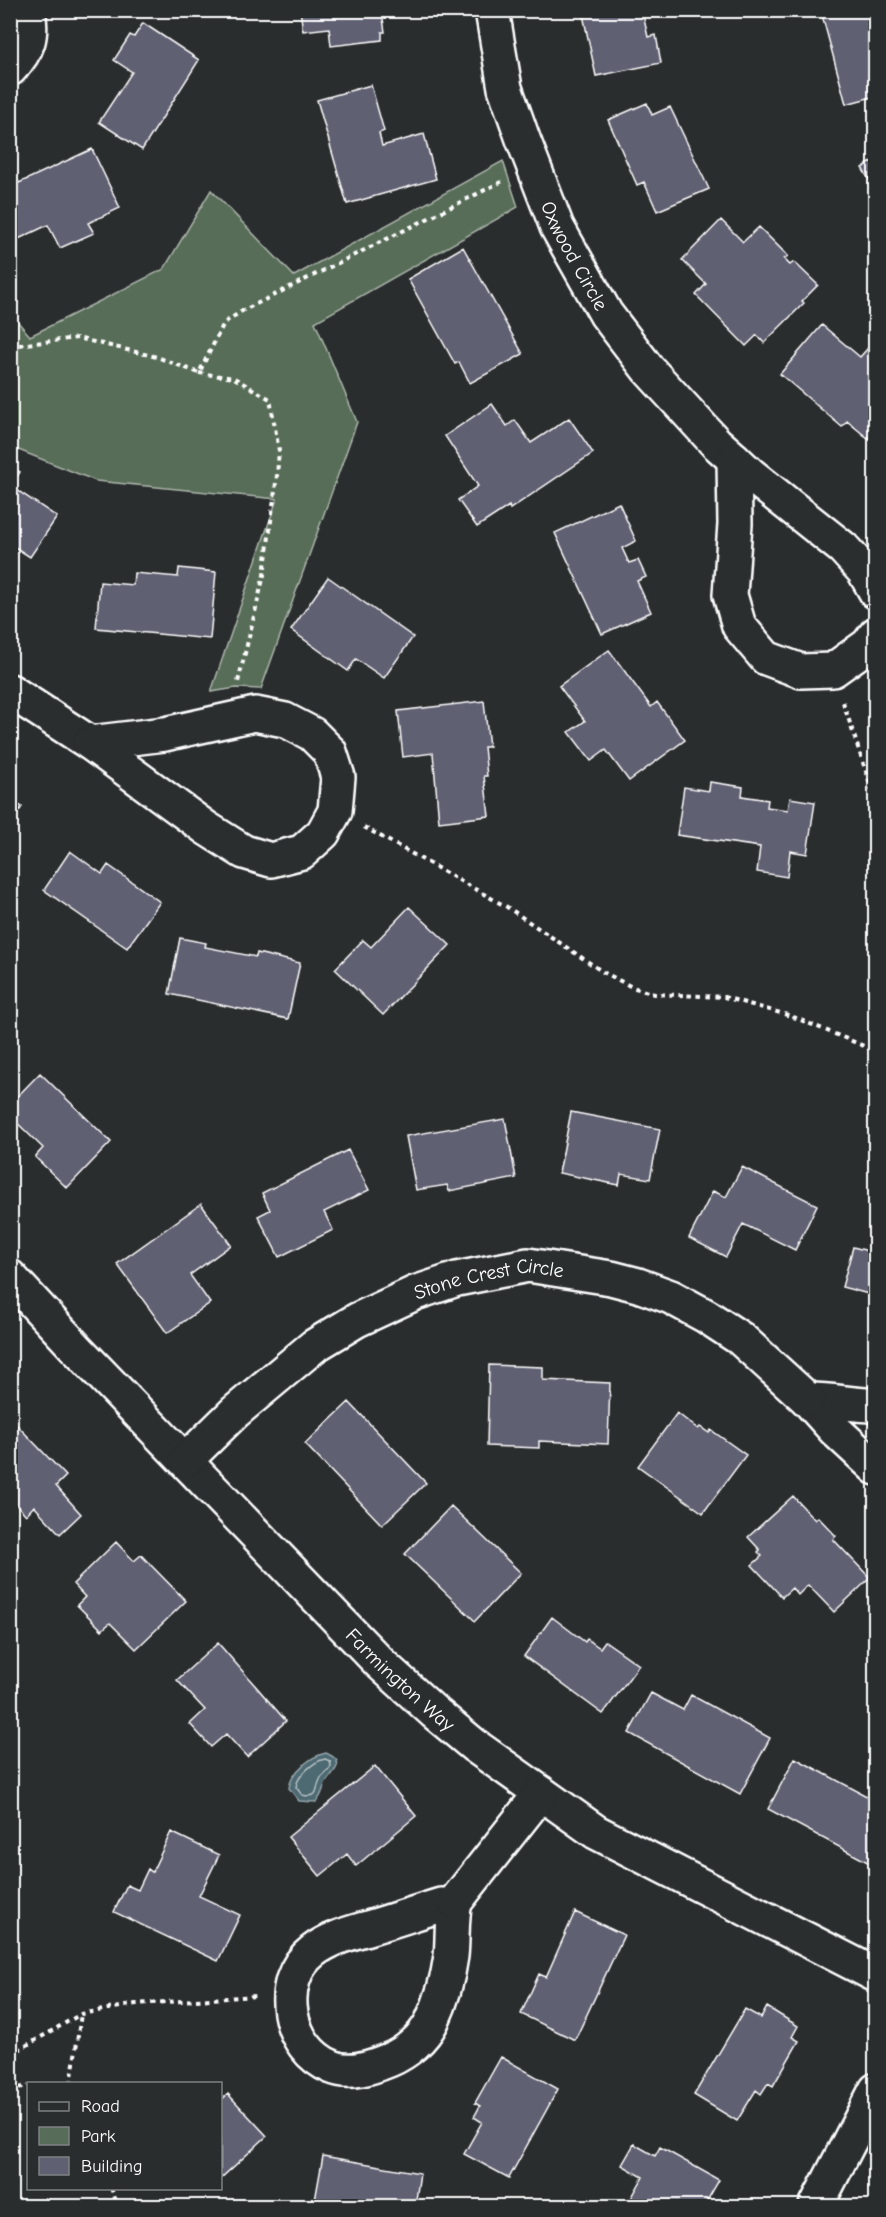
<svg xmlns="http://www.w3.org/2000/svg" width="886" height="2217" viewBox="0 0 886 2217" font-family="'Comic Neue',sans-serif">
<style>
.green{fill:#586d59;stroke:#acb6ac;stroke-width:1.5}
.water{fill:#4d6972;stroke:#94a5aa;stroke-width:1.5}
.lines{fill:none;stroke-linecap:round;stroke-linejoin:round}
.shore{stroke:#b8c3c7;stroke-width:1.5}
.building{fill:#606073;stroke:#fff;stroke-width:1.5}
.minor-casing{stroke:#fff;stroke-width:38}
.path{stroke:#fff;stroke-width:4;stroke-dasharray:4.5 4.5;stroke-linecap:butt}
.minor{stroke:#2a2d2e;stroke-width:33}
.labels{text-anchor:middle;stroke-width:5;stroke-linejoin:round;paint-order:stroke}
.street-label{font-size:20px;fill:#fff;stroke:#2a2d2e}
</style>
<rect width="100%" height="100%" fill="#2a2d2e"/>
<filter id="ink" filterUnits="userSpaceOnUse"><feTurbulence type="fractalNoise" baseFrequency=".0167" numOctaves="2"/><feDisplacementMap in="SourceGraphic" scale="12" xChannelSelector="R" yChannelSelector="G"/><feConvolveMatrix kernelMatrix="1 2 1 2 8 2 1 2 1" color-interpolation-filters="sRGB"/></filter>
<g filter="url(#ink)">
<path class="green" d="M503,161L518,207L315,322L357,422L261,689L236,688L211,692L277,499L96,481L11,447V314L30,336L164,269L211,190L294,276Z"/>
<path class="water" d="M326,1753C349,1763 332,1771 325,1784C322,1791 322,1796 316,1802L299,1801L289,1788C291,1772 311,1756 326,1753Z"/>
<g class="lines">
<path class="shore" d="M325,1759L330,1761L331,1766C329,1771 325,1774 321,1778C314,1789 321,1799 302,1795L296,1787C297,1776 314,1761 325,1759Z"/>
</g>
<path class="building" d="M300,10H379L382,12L385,32H382V40L331,46L329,28L303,31Z
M582,10H642L648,37L656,35L661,63L596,76Z
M876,10V96L846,104L821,11Z
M143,23L199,60L142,150L99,122L132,72L114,60L130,35L134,37Z
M371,85L384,131L379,133L382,146L424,134L436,179L347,204L317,100Z
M647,103L652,115L670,107L709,189L657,211L644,182L637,185L608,120Z
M92,149L120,208L88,223L94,233L60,248L48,225L12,242L10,238V165L19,183Z
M876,159V191L862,168Z
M721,220L743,242L759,227L788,256L784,259L790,265L794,262L818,285L802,301L804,303L764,343L757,335L746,346L696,295L706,284L682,260Z
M463,247L523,354L470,383L459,362L455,364L408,279Z
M822,325L860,357L876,339V445L847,421L842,427L780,374Z
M492,404L507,426L515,420L531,443L569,418L593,453L510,509L509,506L477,527L458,500L478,486L445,436Z
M10,466L20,472L11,486L57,517L30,557L10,544Z
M619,503L636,541L622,548L629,563L638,560L646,577L637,581L651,612L602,634L555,533Z
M179,568L216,572L210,639L96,628L100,582L133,585L134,573L178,577Z
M328,577L413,637L384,678L356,659L348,671L291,630Z
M609,650L651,707L657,702L685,740L629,781L606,750L591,761L569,732L585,721L559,686Z
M484,701L489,747H484L487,776H484L489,816L439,822L433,753L403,757L398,711Z
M710,782L743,787L742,796L768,800L767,807L788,810L790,798L815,802L807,854L790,851L787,877L757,872L760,847L677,835L684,787L709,791Z
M10,799L22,807L10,824Z
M70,851L102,874L108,865L160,902L127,948L44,890Z
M409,907L450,945L383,1015L335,969L363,940L371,947Z
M180,938L206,943L205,947L256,957L257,953L300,963L288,1019L169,994Z
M40,1073L111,1142L67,1188L35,1157L43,1148L10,1116V1104Z
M571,1112L660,1129L650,1179L621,1174L619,1185L559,1173Z
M505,1119L516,1178L449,1191L447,1185L416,1190L406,1136Z
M348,1150L369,1190L324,1212L333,1230L279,1257L258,1216L270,1210L262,1193Z
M742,1167L817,1205L795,1250L743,1224L726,1257L689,1238L713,1191L726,1197Z
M201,1204L231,1245L190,1275L210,1303L167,1333L117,1264Z
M853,1247L876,1253V1296L842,1287Z
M489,1365L543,1367V1380L610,1383L608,1444L539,1441V1448L487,1446Z
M349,1402L426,1483L382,1525L305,1444Z
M677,1413L698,1429L700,1427L709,1433L711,1430L746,1455L703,1513L638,1466Z
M15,1423L66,1476L56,1486L81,1514L60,1534L34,1506L26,1515L10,1498V1428Z
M793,1496L815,1520L818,1517L836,1536L833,1539L870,1578L834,1612L808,1585L798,1595L792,1588L782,1597L752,1565L762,1556L758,1552L760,1550L748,1537Z
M451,1506L521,1573L475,1621L405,1554Z
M116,1542L134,1561L141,1555L186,1601L136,1649L110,1623L102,1630L77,1605L85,1597L73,1584Z
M552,1617L585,1642L587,1639L600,1648L605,1641L639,1665L603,1714L524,1656Z
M218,1643L286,1721L247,1757L226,1734L211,1747L190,1724L205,1710L177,1680Z
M651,1693L683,1710L691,1695L770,1738L740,1794L629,1733Z
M795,1758L876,1801L875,1866L768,1809Z
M375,1766L416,1816L356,1866L347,1854L320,1876L288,1837Z
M10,1792H15L10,1843Z
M171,1832L219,1855L199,1896L240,1915L218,1961L114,1912L127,1885L138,1890L148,1869L152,1872Z
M575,1912L624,1935L575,2040L521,2014L539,1974L546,1977Z
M767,2007L798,2026L792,2037L799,2041L773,2086L768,2083L761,2094L756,2090L737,2121L694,2095L745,2009L761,2018Z
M501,2057L558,2089L509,2178L464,2154L482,2122L474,2117L480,2106L475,2103Z
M228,2094L267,2136L220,2179V2101Z
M634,2144L655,2156L660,2147L719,2180L704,2206H627L643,2177L622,2165Z
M323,2156L420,2173L415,2206H314Z"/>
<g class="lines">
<g class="minor-casing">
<g id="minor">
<path id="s1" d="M492,10L505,88L523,139L557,227L606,314L648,369L716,443L734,459"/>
<path d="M10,69C28,50 33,37 28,10"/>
<path d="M876,592L864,571L843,548L751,475L734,459L735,524L730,595L739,626L766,658L801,671L833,670L868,645L876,634"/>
<path d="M10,691L90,743"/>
<path d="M255,714L285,720L312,734L330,752L338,777L335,811L323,833L302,852L271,860L244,852L206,828L90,743L165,734Z"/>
<path id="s2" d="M10,1277L77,1349L380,1663L434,1712L475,1746L596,1832L876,1975"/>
<path d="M876,1405C853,1406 831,1399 808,1400L835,1430L876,1468"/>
<path id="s3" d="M186,1460L235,1412L314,1346L357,1320L415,1293L457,1279L528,1265L611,1278L638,1285L671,1297L706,1316L741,1339L808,1400"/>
<path d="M455,1902C451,1920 453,1938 451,1956C448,1978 441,2002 432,2021C423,2039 406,2053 389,2060C372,2067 350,2075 332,2067C287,2049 274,1981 313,1951C330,1938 351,1933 371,1927C395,1920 418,1912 441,1905L452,1906Z"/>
<path d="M455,1902L541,1793"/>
<path d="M816,2206L876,2090"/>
</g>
</g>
<path class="path" d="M10,346L77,338L157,357L199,373L224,323L242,311L503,181
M199,373L234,378L270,399L279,451L277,475L264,575L238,682
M843,702L876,802
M364,827L507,907L603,972L632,987L654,994L724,997L791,1016L876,1051
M10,2055L81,2014L136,2004L256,1996
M71,2084L81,2014
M10,2090L28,2086
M111,2188L118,2206"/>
<use href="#minor" class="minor"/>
</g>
</g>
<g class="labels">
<g class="street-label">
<text dy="7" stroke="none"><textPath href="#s1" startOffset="261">Oxwood Circle</textPath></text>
<text dy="7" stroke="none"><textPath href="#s3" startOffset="362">Stone Crest Circle</textPath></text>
<text dy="7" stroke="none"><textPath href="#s2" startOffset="561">Farmington Way</textPath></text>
</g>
</g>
<rect width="886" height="2217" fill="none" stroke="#2a2d2e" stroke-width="36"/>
<rect x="18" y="18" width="850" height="2181" fill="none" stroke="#fff" stroke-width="2" filter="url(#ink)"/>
<rect x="27" y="2082" width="195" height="108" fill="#2a2d2e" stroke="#7f8182" stroke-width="1.5"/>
<rect x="39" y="2102" width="30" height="9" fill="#2a2d2e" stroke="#7f8182" stroke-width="1.5"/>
<text x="81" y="2112" font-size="18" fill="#ffffff">Road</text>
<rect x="39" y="2127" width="30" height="18" fill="#586d59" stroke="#7f8182" stroke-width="1.5"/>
<text x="81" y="2142" font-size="18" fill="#ffffff">Park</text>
<rect x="39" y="2157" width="30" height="18" fill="#606073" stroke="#7f8182" stroke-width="1.5"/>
<text x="81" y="2172" font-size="18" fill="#ffffff">Building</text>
</svg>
